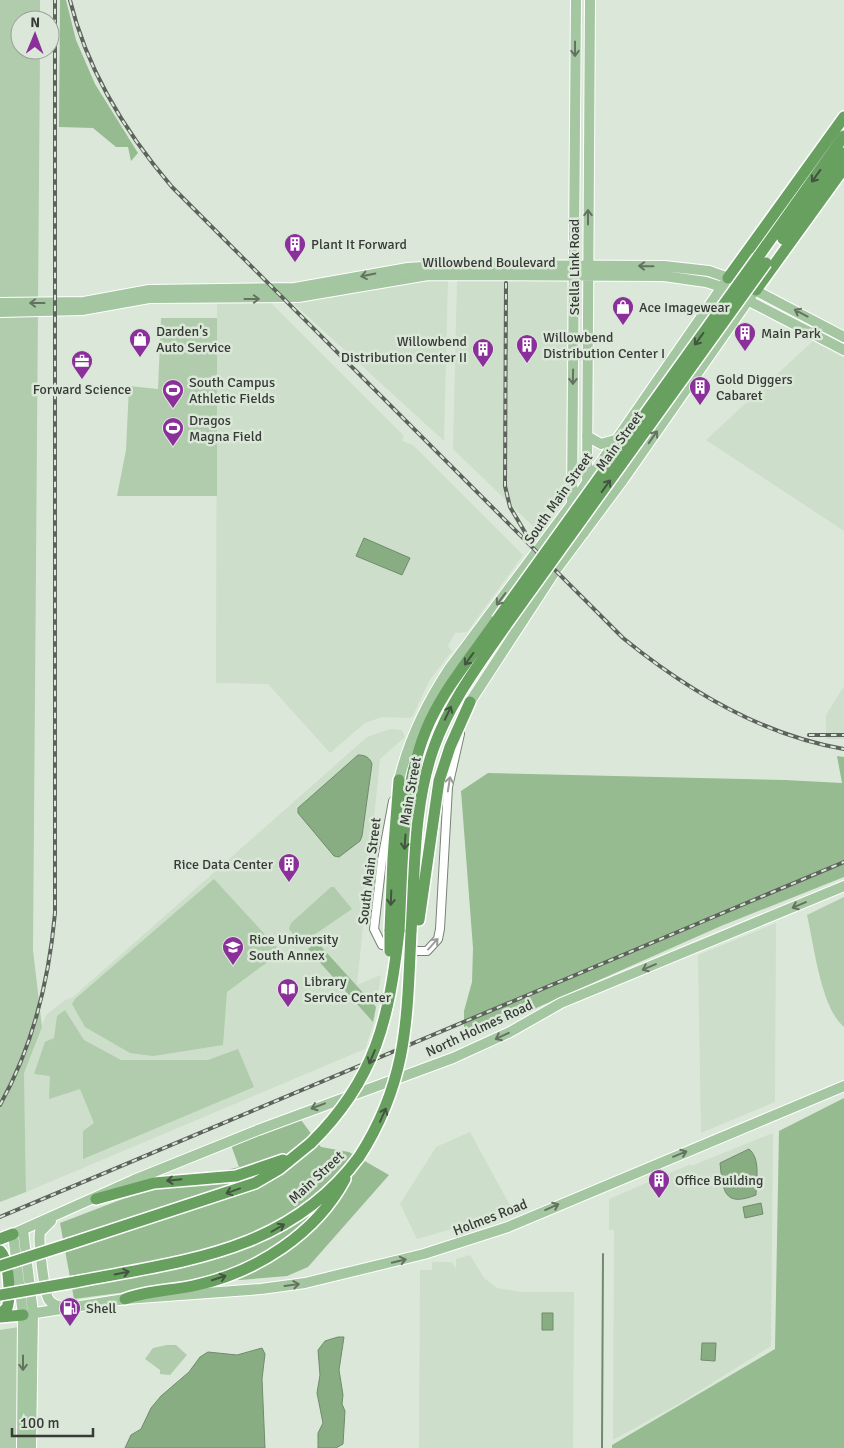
<svg xmlns="http://www.w3.org/2000/svg" width="844" height="1448" viewBox="0 0 844 1448" font-family="Signika,sans-serif">
<style>
.built{fill:#cddeca}
.green{fill:#b0ccac}
.forest{fill:#96bb90}
.water{fill:#89ad83;stroke:#708b6c}
.lines{fill:none;stroke-linecap:round;stroke-linejoin:round}
.stream{stroke:#708b6c;stroke-width:2}
.minor-casing{stroke:#778275;stroke-width:10}
.major-casing{stroke:#fff;stroke-width:12}
.highway-casing{stroke:#fff;stroke-width:14}
.minor{stroke:#fff;stroke-width:8}
.major{stroke:#a4c6a0;stroke-width:10}
.highway{stroke:#68a060;stroke-width:11}
.rail-casing{stroke:#5d635c;stroke-width:4}
.rail{stroke:#dbe8d9;stroke-width:2;stroke-dasharray:5.5;stroke-linecap:butt}
.highway-bridge-casing{stroke:#fff;stroke-width:14;stroke-linecap:butt}
.highway-bridge{stroke:#68a060;stroke-width:11}
.oneway{stroke:#637360}
.oneway2{stroke:#435440}
.oneway3{stroke:#9b9d9a}
.labels{text-anchor:middle;stroke-width:5;stroke-linejoin:round;paint-order:stroke}
.poi-label{font-size:14px;fill:#373b36;stroke:#dbe8d9;text-anchor:start}
.street-label{font-size:14px;fill:#373b36;stroke:#dbe8d9}
</style>
<rect width="100%" height="100%" fill="#dbe8d9"/>
<path class="built" d="M457,278L567,280L566,493L538,531L453,449Z
M448,280L444,441L292,302L340,296L407,283Z
M271,303L404,436L402,441L413,445L523,555L467,632L455,633L448,646L452,651L429,681L413,716L410,718L382,717L365,723L330,753L268,684L216,683L217,304Z
M813,341L844,358V531L706,440Z
M844,686V739H826V715Z
M390,729L402,730L405,737L380,759L357,985L381,975L374,1022L365,1049L26,1192L24,1073L46,1015L65,1000L73,997L367,737Z
M776,923L775,1102L701,1133L698,955Z
M470,1132L513,1211L417,1239L400,1204L436,1147Z
M773,1133L771,1346L680,1403L613,1440L614,1230H609V1199L691,1164V1166Z
M470,1255L484,1278L497,1288L521,1292H574L573,1448H419L420,1270H432V1262H452L456,1269V1259Z"/>
<path class="green" d="M0,0H40V20H20V50H40L33,950L42,1027L24,1073L26,1192L0,1202Z
M161,318H217V496H117L126,450L129,386L158,389Z
M214,879L281,952L227,992L223,1045L153,1056L130,1053L85,1027L72,1004L75,999Z
M331,887H334L352,909L305,941L298,940L289,929L291,923Z
M844,897V1027C821,1008 814,945 807,915Z
M65,1010L84,1040L121,1060H208L238,1049L254,1087L83,1159V1131L94,1123L80,1089L49,1099L50,1076L34,1074L45,1042L54,1038L57,1016Z
M19,1327V1448H0V1330Z
M167,1345H176L187,1355L170,1375L160,1374V1370L145,1359L153,1348Z"/>
<path class="forest" d="M60,0H66L76,40L95,84L138,153L131,161L128,147H116L93,128L59,127Z
M837,756L844,757V877L721,926L498,1025L464,1037V1011L472,982L473,948L461,791L488,773L785,780L842,783Z
M317,942L376,1007L373,1022L308,949Z
M844,1098V1448H612V1445L775,1349L779,1131Z
M301,1120L321,1147L349,1152L389,1175L308,1267L287,1276L240,1280L215,1277L179,1285L74,1299L60,1223L154,1187L239,1167L231,1145Z"/>
<path class="water" d="M364,538L410,558L402,575L356,556Z
M358,755C366,755 370,758 372,764L362,836L360,841L339,857L334,856L298,813V808Z
M749,1149C761,1159 756,1180 756,1195C723,1208 723,1190 720,1163Z
M761,1203L763,1214L745,1218L743,1207Z
M542,1313H553V1330H542Z
M338,1337H344L339,1370L343,1395L342,1404L345,1411L343,1444L336,1448H318V1433L323,1423L317,1393L320,1375L318,1350L325,1341Z
M702,1343H716L715,1361L701,1360Z
M262,1348L265,1354L262,1379L265,1448H125L131,1435L141,1429L151,1408L161,1396L189,1372L200,1357L208,1352L237,1355Z"/>
<g class="lines">
<path class="stream" d="M602,1448L603,1254"/>
<g class="minor-casing">
<path id="minor" d="M393,801L382,860L374,929L382,945L418,951H427L438,939L440,929L448,787L460,734"/>
</g>
<g class="major-casing">
<path id="major" d="M749,287L844,337
M0,303L84,302L149,290L295,288L408,268L452,265L664,266L709,271L734,280
M0,312L82,310L149,298L298,297L428,275L664,276L706,282L722,287L844,350
M587,436L601,444L615,440
M587,480L590,0
M572,503L576,0
M584,533L587,512
M470,702L556,570L623,480L752,295
M399,780C409,739 426,704 449,669L572,504L724,284
M51,1221L40,1232C38,1240 44,1293 49,1300C52,1304 57,1306 62,1307
M23,1230L33,1313L31,1448
M23,1315L125,1299L261,1289L305,1283L424,1254L508,1227L844,1086
M22,1448L23,1315L13,1234L134,1180L258,1130L453,1058L510,1032L561,1003L844,886"/>
</g>
<g class="highway-casing">
<path id="highway" d="M783,239L844,153
M758,257L844,136
M728,278L844,117
M756,290L844,168
M419,920L439,781L450,747L470,702
M390,931L393,858L399,780
M399,931C403,862 400,786 430,721C447,685 474,653 497,620
M411,932C415,871 413,805 434,747C450,702 479,664 506,625
M96,1199L154,1183L236,1176L283,1160
M0,1239L13,1234
M69,1244L255,1183L279,1169L311,1143
M0,1251C9,1260 11,1296 7,1308L0,1314
M75,1282C182,1261 288,1253 359,1157
M125,1299C148,1290 173,1291 197,1285C256,1272 316,1234 345,1179
M0,1317L23,1315"/>
</g>
<use href="#minor" class="minor"/>
<use href="#major" class="major"/>
<use href="#highway" class="highway"/>
<g class="rail-casing">
<path id="rail" d="M70,0C87,70 125,132 172,187L623,638C687,690 761,735 844,749
M506,283L505,486L510,507L526,534
M809,735H844
M0,1105C33,1046 49,980 55,913V0
M0,1217L844,862"/>
</g>
<use href="#rail" class="rail"/>
<g class="highway-bridge-casing">
<path id="highway-bridge" d="M497,620L758,257
M506,625L766,263
M390,951V931
M311,1143C376,1079 389,1019 399,931
M359,1157C408,1081 407,1019 411,932
M0,1266L69,1244
M0,1295L75,1282"/>
</g>
<use href="#highway-bridge" class="highway-bridge"/>
</g>
<defs><path id="oneway-shaft" d="M-6 0H5M1.5-3L5.5 0L1.5 3" fill="none" stroke-width="1.6" stroke-linecap="round" stroke-linejoin="round" transform="scale(1.25)"/></defs>
<g class="oneway">
<use href="#oneway-shaft" transform="translate(575 49) rotate(90)"/>
<use href="#oneway-shaft" transform="translate(588 217) rotate(-90)"/>
<use href="#oneway-shaft" transform="translate(646 266) rotate(-179)"/>
<use href="#oneway-shaft" transform="translate(368 275) rotate(169)"/>
<use href="#oneway-shaft" transform="translate(252 299)"/>
<use href="#oneway-shaft" transform="translate(37 303) rotate(-180)"/>
<use href="#oneway-shaft" transform="translate(801 313) rotate(-152)"/>
<use href="#oneway-shaft" transform="translate(573 377) rotate(91)"/>
<use href="#oneway-shaft" transform="translate(653 437) rotate(-55)"/>
<use href="#oneway-shaft" transform="translate(501 599) rotate(127)"/>
<use href="#oneway-shaft" transform="translate(799 905) rotate(157)"/>
<use href="#oneway-shaft" transform="translate(649 967) rotate(157)"/>
<use href="#oneway-shaft" transform="translate(502 1036) rotate(155)"/>
<use href="#oneway-shaft" transform="translate(318 1106) rotate(159)"/>
<use href="#oneway-shaft" transform="translate(680 1154) rotate(-22)"/>
<use href="#oneway-shaft" transform="translate(552 1207) rotate(-24)"/>
<use href="#oneway-shaft" transform="translate(399 1261) rotate(-14)"/>
<use href="#oneway-shaft" transform="translate(292 1285) rotate(-8)"/>
<use href="#oneway-shaft" transform="translate(23 1363) rotate(90)"/>
</g>
<g class="oneway2">
<use href="#oneway-shaft" transform="translate(816 176) rotate(126)"/>
<use href="#oneway-shaft" transform="translate(699 339) rotate(126)"/>
<use href="#oneway-shaft" transform="translate(606 486) rotate(-54)"/>
<use href="#oneway-shaft" transform="translate(469 659) rotate(126)"/>
<use href="#oneway-shaft" transform="translate(448 713) rotate(-65)"/>
<use href="#oneway-shaft" transform="translate(405 842) rotate(94)"/>
<use href="#oneway-shaft" transform="translate(391 898) rotate(92)"/>
<use href="#oneway-shaft" transform="translate(372 1057) rotate(113)"/>
<use href="#oneway-shaft" transform="translate(383 1115) rotate(-66)"/>
<use href="#oneway-shaft" transform="translate(174 1180) rotate(174)"/>
<use href="#oneway-shaft" transform="translate(233 1191) rotate(160)"/>
<use href="#oneway-shaft" transform="translate(278 1228) rotate(-30)"/>
<use href="#oneway-shaft" transform="translate(122 1273) rotate(-11)"/>
<use href="#oneway-shaft" transform="translate(219 1278) rotate(-18)"/>
</g>
<g class="oneway3">
<use href="#oneway-shaft" transform="translate(449 784) rotate(-81)"/>
<use href="#oneway-shaft" transform="translate(433 944) rotate(-48)"/>
</g>
<defs>
<g id="building-pin" transform="scale(1.125)"><path d="M0 17L-7.5 6A9.5 9.5 0 1 1 7.5 6Z" fill="#8b309b" stroke="#dbe8d9"/><path d="M-4-6H4V6H1V3H-1V6H-4ZM-2.5-4.3h1.7v1.8h-1.7ZM.8-4.3h1.7v1.8H.8ZM-2.5-1h1.7V.8h-1.7ZM.8-1h1.7V.8H.8Z" fill="#fff"/></g>
<g id="shop-pin" transform="scale(1.125)"><path d="M0 17L-7.5 6A9.5 9.5 0 1 1 7.5 6Z" fill="#8b309b" stroke="#dbe8d9"/><path d="M-5-2.5h2.3a2.7 3.5 0 0 1 5.4 0H5L5.5 6h-11ZM-1.5-2.5h3a1.5 2.3 0 0 0-3 0Z" fill="#fff"/></g>
<g id="office-pin" transform="scale(1.125)"><path d="M0 17L-7.5 6A9.5 9.5 0 1 1 7.5 6Z" fill="#8b309b" stroke="#dbe8d9"/><path d="M-6-3h4V-5.5h4V-3h4V5H-6ZM-1-4.5V-3h2v-1.5ZM-6 0V1H6V0Z" fill="#fff"/></g>
<g id="stadium-pin" transform="scale(1.125)"><path d="M0 17L-7.5 6A9.5 9.5 0 1 1 7.5 6Z" fill="#8b309b" stroke="#dbe8d9"/><path d="M0-5a6.5 5 0 1 0 0 10a6.5 5 0 1 0 0-10ZM-3.5-1.8h7v3.6h-7Z" fill="#fff"/></g>
<g id="university-pin" transform="scale(1.125)"><path d="M0 17L-7.5 6A9.5 9.5 0 1 1 7.5 6Z" fill="#8b309b" stroke="#dbe8d9"/><path d="M0-5L7-2L0 1L-7-2ZM-4 1L0 2.5L4 1V4Q0 6-4 4Z" fill="#fff"/></g>
<g id="library-pin" transform="scale(1.125)"><path d="M0 17L-7.5 6A9.5 9.5 0 1 1 7.5 6Z" fill="#8b309b" stroke="#dbe8d9"/><path d="M-6-4Q-3-5.5-.7-3.5V5Q-3 3-6 4ZM6-4Q3-5.5 .7-3.5V5Q3 3 6 4Z" fill="#fff"/></g>
<g id="fuel-pin" transform="scale(1.125)"><path d="M0 17L-7.5 6A9.5 9.5 0 1 1 7.5 6Z" fill="#8b309b" stroke="#dbe8d9"/><path d="M-5.5-6h7V0h2V4h1.3V-2.5L3-4.5l.8-.8L6-3V5H2.5V1h-1V6h-7ZM-4.2-4.7v3.2H.2V-4.7Z" fill="#fff"/></g>
</defs>
<g fill-rule="evenodd">
<use href="#building-pin" x="295" y="244"/>
<use href="#shop-pin" x="623" y="307"/>
<use href="#building-pin" x="745" y="333"/>
<use href="#shop-pin" x="140" y="339"/>
<use href="#building-pin" x="527" y="345"/>
<use href="#building-pin" x="483" y="349"/>
<use href="#office-pin" x="82" y="361"/>
<use href="#building-pin" x="700" y="387"/>
<use href="#stadium-pin" x="173" y="390"/>
<use href="#stadium-pin" x="173" y="428"/>
<use href="#building-pin" x="289" y="864"/>
<use href="#university-pin" x="233" y="947"/>
<use href="#library-pin" x="288" y="989"/>
<use href="#building-pin" x="659" y="1180"/>
<use href="#fuel-pin" x="70" y="1308"/>
</g>
<g class="labels">
<g class="poi-label">
<text x="311" y="249">Plant It Forward</text>
<text x="639" y="312">Ace Imagewear</text>
<text x="156" y="336">Darden's<tspan x="156" dy="16">Auto Service</tspan></text>
<text x="761" y="338">Main Park</text>
<text x="543" y="342">Willowbend<tspan x="543" dy="16">Distribution Center I</tspan></text>
<text x="467" y="346" text-anchor="end">Willowbend<tspan x="467" dy="16">Distribution Center II</tspan></text>
<text x="716" y="384">Gold Diggers<tspan x="716" dy="16">Cabaret</tspan></text>
<text x="189" y="387">South Campus<tspan x="189" dy="16">Athletic Fields</tspan></text>
<text x="82" y="394" text-anchor="middle">Forward Science</text>
<text x="189" y="425">Dragos<tspan x="189" dy="16">Magna Field</tspan></text>
<text x="273" y="869" text-anchor="end">Rice Data Center</text>
<text x="249" y="944">Rice University<tspan x="249" dy="16">South Annex</tspan></text>
<text x="304" y="986">Library<tspan x="304" dy="16">Service Center</tspan></text>
<text x="675" y="1185">Office Building</text>
<text x="86" y="1313">Shell</text>
</g>
<g class="street-label">
<text x="489" y="267">Willowbend Boulevard</text>
<text transform="translate(574 267) rotate(-90)" y="5">Stella Link Road</text>
<text transform="translate(619 441) rotate(-54)" y="5">Main Street</text>
<text transform="translate(558 498) rotate(-55)" y="5">South Main Street</text>
<text transform="translate(410 791) rotate(-80)" y="5">Main Street</text>
<text transform="translate(369 871) rotate(-83)" y="5">South Main Street</text>
<text transform="translate(479 1028) rotate(-25)" y="5">North Holmes Road</text>
<text transform="translate(316 1177) rotate(-43)" y="5">Main Street</text>
<text transform="translate(490 1217) rotate(-21)" y="5">Holmes Road</text>
</g>
</g>
<g transform="translate(35 35) rotate(1)"><circle r="24" fill="#dbe8d9" stroke="#99a398"/>
<path d="M0-4L9 19L0 12L-9 19Z" fill="#8b309b"/>
<text y="-8" font-size="14" font-weight="bold" text-anchor="middle" fill="#373b36">N</text>
</g>
<path d="M12 1428v8h81v-8" fill="none" stroke="#373b36" stroke-width="2.5"/>
<text x="20" y="1428" font-size="15" fill="#373b36" stroke="#dbe8d9" stroke-width="4" paint-order="stroke">100 m</text>
</svg>
